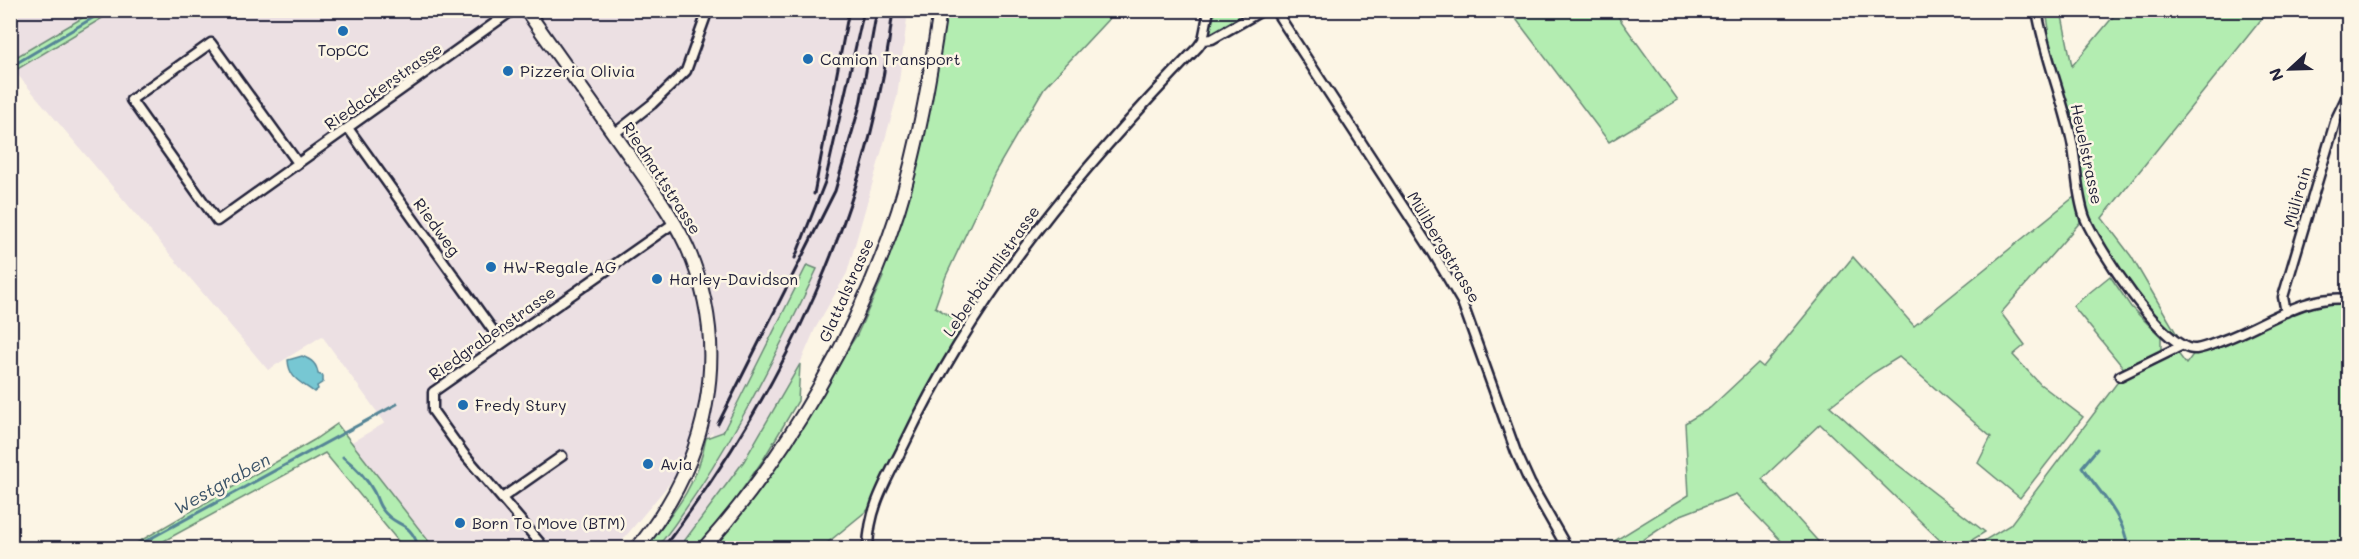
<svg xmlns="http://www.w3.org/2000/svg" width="2359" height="559" viewBox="0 0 2359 559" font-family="Mali,sans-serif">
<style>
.built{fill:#ece0e3}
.green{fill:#b3edb1;stroke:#6a8876;stroke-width:1.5}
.water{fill:#77c7d3;stroke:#558596;stroke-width:1.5}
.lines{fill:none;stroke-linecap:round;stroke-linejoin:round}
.stream{stroke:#558596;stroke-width:3}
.street-casing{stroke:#22223b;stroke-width:13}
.secondary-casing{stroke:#22223b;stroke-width:16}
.street{stroke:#fcf5e5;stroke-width:8}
.secondary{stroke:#fcf5e5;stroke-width:12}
.rail{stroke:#22223b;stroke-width:3}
.poi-dot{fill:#1f6fb2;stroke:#fcf5e5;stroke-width:2}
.labels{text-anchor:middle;stroke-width:5;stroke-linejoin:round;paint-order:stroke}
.poi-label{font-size:16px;fill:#22223b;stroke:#fcf5e5;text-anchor:start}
.street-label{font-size:16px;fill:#22223b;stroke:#fcf5e5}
.water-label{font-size:18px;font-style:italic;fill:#3c5469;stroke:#fcf5e5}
</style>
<rect width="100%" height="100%" fill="#fcf5e5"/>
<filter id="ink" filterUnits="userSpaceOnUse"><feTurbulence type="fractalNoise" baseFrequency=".0167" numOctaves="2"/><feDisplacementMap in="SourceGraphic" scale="12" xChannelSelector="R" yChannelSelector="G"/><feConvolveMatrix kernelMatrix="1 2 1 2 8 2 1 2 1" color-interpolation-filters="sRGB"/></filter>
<g filter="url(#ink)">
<path class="built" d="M10,11H908L897,97L847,273L815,329L800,364L744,461L679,548H651L701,475L713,431L616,548H434L350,443L385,423L322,336L268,370L11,67Z"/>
<path class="green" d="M94,11H114L11,73V60Z
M946,11H1116L1044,88L995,172L946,276L935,307L968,327L942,363L870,508L821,548H711L857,335L883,277L880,275L903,211Z
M1211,11H1260L1205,38Z
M1510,11H1614L1678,100L1609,142Z
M2046,11H2061L2072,66L2118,11H2268L2102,218L2131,256L2182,343L2172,338L2129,286L2088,219L2044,31L2049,29Z
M2074,197L2082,220L2001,313L2025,345L2013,355L2040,384L2083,417L2020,498L1978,463L1991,437L1899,357L1873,373L1830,406L1880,451L1985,532L1959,548H1948L1820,424L1762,479L1824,548H1788L1736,494L1681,515L1631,548H1603L1689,495L1685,423L1710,408L1758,363L1763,367L1853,257L1914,326Z
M807,265L817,269C771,366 723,463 657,548H646C674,512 698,485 706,438L723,432Z
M2110,276L2131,307L2161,337V359L2177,352L2186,364L2197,349L2286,312L2348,299V548H1972L2010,525L2126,371L2073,306Z
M800,364L798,401L763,460L720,521L695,548H679L744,461Z
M337,424L434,548H404L325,453L151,548H128L314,440Z"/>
<path class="water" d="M302,356C312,360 317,364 318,374L323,376V382L317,386L318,389L314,392C301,382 289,379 288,360Z"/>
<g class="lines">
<path class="stream" d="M10,67L106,10
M2097,449L2082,467C2099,491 2125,518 2128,548
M343,457C356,467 366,477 374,492C377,498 378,504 382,509C396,529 409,518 419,548
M133,548L397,404"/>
<g class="street-casing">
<path id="street" d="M1275,10L1432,251L1462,302L1516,452L1530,483L1567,548
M2037,10C2044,55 2063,98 2072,142C2077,167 2076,193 2085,218C2096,245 2165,353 2196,349C2204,348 2213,344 2221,341C2264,326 2302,294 2348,299
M1203,40L1212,39L1263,10
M348,128L502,343
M614,134L652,104L686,71L708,10
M298,163L211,43L131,100L217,221L513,10
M2286,312L2283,297L2336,119L2348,94
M2120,376L2181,346
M502,498L562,456
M540,543L464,454L433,411V392L674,223
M868,548C869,506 887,480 905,443C978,290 1081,168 1198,47L1203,40L1209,10"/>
</g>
<g class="secondary-casing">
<path id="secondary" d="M526,10C559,57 593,104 626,151C648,182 671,213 687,247C733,351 708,463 637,548
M704,548C788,454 859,331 898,211C918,147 930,77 940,10"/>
</g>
<use href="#street" class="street"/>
<use href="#secondary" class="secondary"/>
<path class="rail" d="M814,194L849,10
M795,258L825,182L864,10
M718,424L835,191L860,105L877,10
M663,548C783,391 871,209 893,10"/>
</g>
</g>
<g class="poi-dot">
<circle cx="343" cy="31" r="6"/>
<circle cx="808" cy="59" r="6"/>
<circle cx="508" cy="71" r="6"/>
<circle cx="491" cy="267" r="6"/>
<circle cx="657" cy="279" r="6"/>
<circle cx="463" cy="405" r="6"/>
<circle cx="648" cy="464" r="6"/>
<circle cx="460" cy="523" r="6"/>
</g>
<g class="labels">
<g class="poi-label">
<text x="343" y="56" text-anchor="middle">TopCC</text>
<text x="820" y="65">Camion Transport</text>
<text x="520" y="77">Pizzeria Olivia</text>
<text x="503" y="273">HW-Regale AG</text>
<text x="669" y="285">Harley-Davidson</text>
<text x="475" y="411">Fredy Stury</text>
<text x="660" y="470">Avia</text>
<text x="472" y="529">Born To Move (BTM)</text>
</g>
<g class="street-label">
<text transform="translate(383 86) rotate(-35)" y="6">Riedackerstrasse</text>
<text transform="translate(2087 154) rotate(78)" y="6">Heuelstrasse</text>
<text transform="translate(662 178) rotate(57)" y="6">Riedmattstrasse</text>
<text transform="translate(2297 197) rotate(-74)" y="6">Mülirain</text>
<text transform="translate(437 227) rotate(54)" y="6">Riedweg</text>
<text transform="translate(1444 247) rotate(59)" y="6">Mülibergstrasse</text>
<text transform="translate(991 271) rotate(-55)" y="6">Leberbäumlistrasse</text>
<text transform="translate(846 290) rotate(-66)" y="6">Glattalstrasse</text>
<text transform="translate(492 333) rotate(-35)" y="6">Riedgrabenstrasse</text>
</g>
<g class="water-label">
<text transform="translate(222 484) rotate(-29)" y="6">Westgraben</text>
</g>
</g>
<rect width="2359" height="559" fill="none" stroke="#fcf5e5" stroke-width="36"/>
<rect x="18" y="18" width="2323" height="523" fill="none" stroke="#22223b" stroke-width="2" filter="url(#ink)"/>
<g transform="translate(2290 69) rotate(248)" stroke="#fcf5e5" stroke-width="4.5" paint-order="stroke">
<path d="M0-4.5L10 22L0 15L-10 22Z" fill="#22223b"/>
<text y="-9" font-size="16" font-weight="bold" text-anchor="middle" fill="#22223b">N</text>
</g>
</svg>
